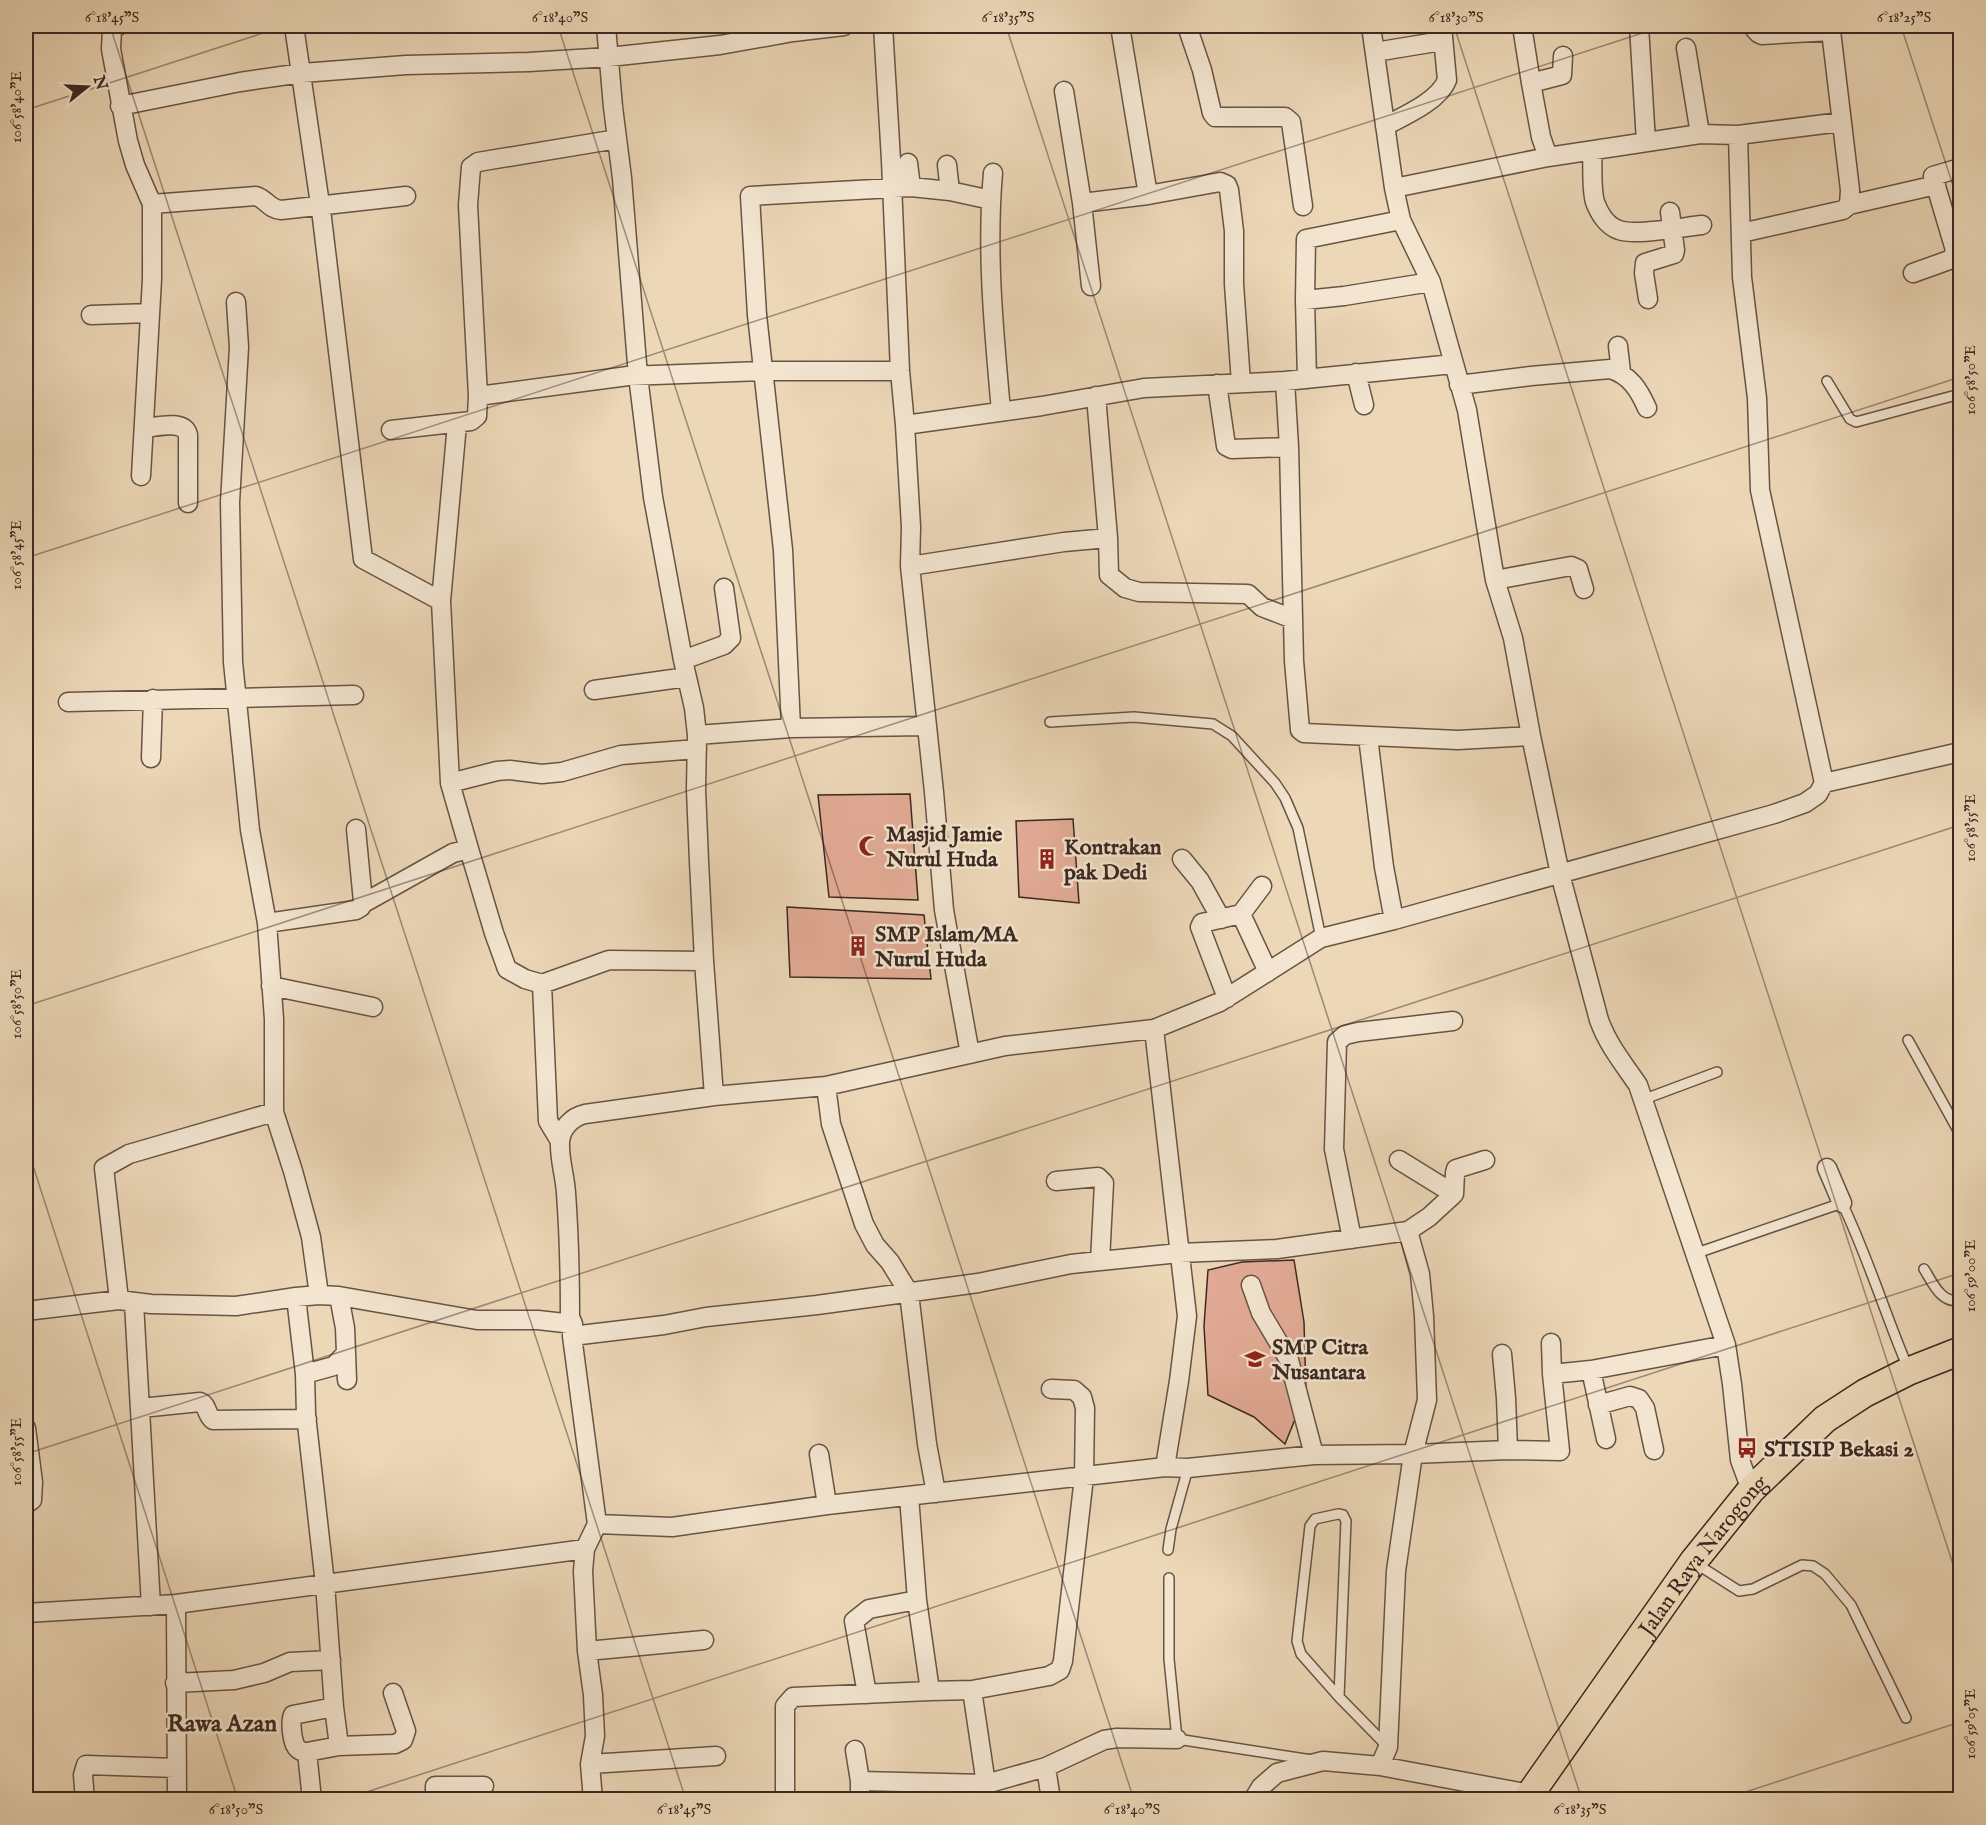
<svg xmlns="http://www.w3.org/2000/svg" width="1986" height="1825" viewBox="0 0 1986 1825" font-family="'IM FELL English',serif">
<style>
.building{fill:#e3ab96;stroke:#3b2821;stroke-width:1.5}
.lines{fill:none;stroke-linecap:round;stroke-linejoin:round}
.lane-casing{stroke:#675446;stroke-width:12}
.street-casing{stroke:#675446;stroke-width:21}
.primary-casing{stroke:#3b2821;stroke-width:30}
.lane{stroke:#f3e5d0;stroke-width:9}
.street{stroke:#f3e5d0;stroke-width:18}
.primary{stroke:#ecd7b7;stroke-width:27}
.ticks{fill:none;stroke:#3b2821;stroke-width:1.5;stroke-opacity:0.45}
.labels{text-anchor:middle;stroke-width:5;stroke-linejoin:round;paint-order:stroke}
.poi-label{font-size:22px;font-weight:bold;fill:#3b2821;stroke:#f3e5d0;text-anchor:start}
.street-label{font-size:22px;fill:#3b2821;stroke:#f3e5d0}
.neighbourhood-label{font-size:24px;font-weight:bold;fill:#3b2821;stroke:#f3e5d0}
.neatline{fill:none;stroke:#3b2821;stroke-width:2}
.ticks-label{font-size:15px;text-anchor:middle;fill:#3b2821}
</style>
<rect width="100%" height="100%" fill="#ecd7b7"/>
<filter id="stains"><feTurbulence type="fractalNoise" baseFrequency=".00333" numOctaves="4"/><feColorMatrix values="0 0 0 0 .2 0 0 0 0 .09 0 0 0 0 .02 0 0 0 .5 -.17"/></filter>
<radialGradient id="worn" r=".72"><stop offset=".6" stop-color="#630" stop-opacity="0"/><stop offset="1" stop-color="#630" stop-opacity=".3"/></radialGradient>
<path class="building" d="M910,794L918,900L829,897L818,795Z
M1073,819L1079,903L1019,897L1016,821Z
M787,907L924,915L931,979L790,977Z
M1294,1260L1304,1322L1306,1392L1285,1444L1254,1417L1208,1395L1204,1326L1208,1270L1242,1262Z"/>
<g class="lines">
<g class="lane-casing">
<path id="lane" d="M1827,381L1850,419L1856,422L1960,394
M1050,722L1134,717L1213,724L1232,736L1275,783L1285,798L1298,828L1321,938
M1908,1040L1960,1134
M1642,1100L1717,1072
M1694,1254L1842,1203C1868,1257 1885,1314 1908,1368
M1924,1269C1933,1283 1941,1304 1960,1300
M1168,1550L1171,1529L1188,1468
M1695,1563L1739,1591L1753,1589L1802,1565L1813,1566L1825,1574L1851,1605L1906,1718
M1169,1578V1659L1177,1739L1312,1760
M1339,1697L1346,1521L1343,1515L1338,1514L1315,1519L1310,1526L1297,1641L1301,1654L1339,1697L1388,1747"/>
</g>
<g class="street-casing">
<path id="street" d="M118,26L112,29L111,49L128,141L135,165L152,204V279L141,476
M294,26L322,218L363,559L441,601L450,783L469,849L453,853L362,904
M606,26L613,107L622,178L638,376L653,497L683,660L694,708L697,735L696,790L699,861L704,961L714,1096
M883,26L891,160L900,371L905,425L911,527L910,566L934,792L944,910L970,1054
M1120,26L1148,195
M1187,26L1202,70L1212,113L1215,117H1285L1291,122L1303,206
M1371,26L1394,188L1401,220L1431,282L1467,410L1495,580L1513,638L1531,736L1560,874L1599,1020C1608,1045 1623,1063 1638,1085L1726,1345L1732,1384L1740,1460L1751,1490
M1522,26L1531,83
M1639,26L1646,142
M1752,26L1758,33L1762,35L1831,31L1830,26
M1686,48L1700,134L1738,135L1841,122
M1375,52L1442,41
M1064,91L1082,203
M120,106L240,82L302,73L406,65L529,62L609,57L720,45L793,32L844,26
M1385,126C1404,116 1439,101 1447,80L1442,26
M1592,151C1593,166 1591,189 1595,202C1599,213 1607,226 1619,230C1635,236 1683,227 1702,225
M1548,157L1541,137L1531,83L1562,75L1563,56
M908,163L911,187
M993,173C986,252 994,332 1001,411
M1394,188L1548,157L1700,134
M950,191L991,200
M152,204L256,196C266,199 269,209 281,210L406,196
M1849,205L1936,185
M1401,220L1306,239L1305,300L1344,296L1431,282
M1741,233L1843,210L1849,205L1850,190L1831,31
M1913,273L1952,259L1955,250L1933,176L1960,168
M1091,286L1082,203L1148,195L1220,182L1227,185L1229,190L1234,231V284L1241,383
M1648,299L1644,273L1645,263L1674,254L1675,250L1670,212
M1305,300L1307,379
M236,302L239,347L230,502L233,662L250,830L267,923L274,1019V1112L293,1171L311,1237L319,1295
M91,315L150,313
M1618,346L1621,372
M1356,373L1364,405
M1285,381L1289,447L1294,661L1300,730L1304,733L1458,740L1531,736
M1217,384L1226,446L1232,449L1289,447
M1459,385L1531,376L1610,369C1630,375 1639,390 1647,408
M478,396L468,205L471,167L478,162L617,139
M1096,396L1108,538
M905,425L1042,406L1144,388L1285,381L1453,364
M144,428C157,427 184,419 188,435V503
M391,430L471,421L477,416L478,396L628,376L762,371H900
M910,566L1064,542L1108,538L1109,575L1125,588L1139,592L1248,594L1262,607L1293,619
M1495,580L1571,566L1578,569L1584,589
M441,601L457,424
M683,660L724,645L731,638L724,588
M594,690L687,677
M68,702L354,695
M791,728L783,550L757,315L750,196L911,187L950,191L947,165
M697,735L791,728L926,726
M1368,737L1384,867L1394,920
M151,758L153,699
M450,783L497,771L510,770L542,774L562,772L621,755L697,749
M1824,783L1960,752
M469,849L494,933L507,969L525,979L542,984L609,960L704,961
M1182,859L1200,881L1221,919
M1262,886L1241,914L1268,972
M267,923L356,910L361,907L363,902L356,829
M542,984L548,1121L560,1141
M271,986L373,1007
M1227,998L1200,927L1202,923L1241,914
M1154,1029L1187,1316L1179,1381L1165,1467
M826,1086L831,1124L864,1224L875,1245L890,1262L909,1293L927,1444L936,1493
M1399,1160L1454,1194
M1827,1168L1842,1203
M1056,1181L1098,1177L1104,1183L1100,1261
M1408,1231L1429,1217L1454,1194L1455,1173L1456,1169L1485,1160
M1352,1239L1334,1149L1337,1042L1345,1035L1358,1032L1453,1021
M1251,1285L1261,1313L1289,1360L1314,1455
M296,1297L305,1374L306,1415L325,1584L334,1707L339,1746
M119,1300L104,1168L129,1154L274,1112
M134,1303L151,1606
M26,1311L119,1300L151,1304L236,1306L296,1297L319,1295L339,1296L477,1320H538L573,1324
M572,1336L664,1325L706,1317L817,1305L978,1283L1071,1264L1100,1261L1179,1253L1277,1249L1408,1231L1420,1274L1424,1316L1427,1400L1413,1454L1508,1450L1560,1451L1552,1374
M1551,1343L1552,1374L1591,1370
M346,1353L347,1380
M1502,1354L1506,1398L1508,1450
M305,1374L334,1366L346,1353L345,1328L339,1296
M1598,1405L1630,1396L1639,1399L1645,1408L1654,1450
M141,1408L200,1402C208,1405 206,1415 213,1420L307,1419
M26,1428L33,1482L32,1500L26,1504
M1606,1439L1591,1370L1726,1345
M819,1454L827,1505
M909,1496L917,1600L930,1691L972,1690L986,1784L980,1800
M176,1604L177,1800
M26,1613L176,1604L585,1549
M587,1651L704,1640
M175,1683L234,1680L264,1673L290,1662L331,1660
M972,1690L1049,1676L1060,1670L1063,1661L1084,1477L1085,1408L1082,1397L1074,1390L1051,1389
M867,1694L854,1621L869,1609L917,1600
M855,1750L860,1781V1800
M307,1752C304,1752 300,1751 298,1749C292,1745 290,1722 293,1715L334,1707
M590,1764L716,1756
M1046,1767L1051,1800
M860,1781L986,1784L1046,1767L1104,1740L1117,1738L1177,1739
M1530,1794L1380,1766L1388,1747L1396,1571L1413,1454L1314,1455L1188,1468L1165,1467L827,1505L672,1527L597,1524L572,1336L573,1324L570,1317C570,1275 569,1234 566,1193C565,1176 559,1158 560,1142C561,1128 572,1117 585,1114L714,1096L826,1086L1005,1046L1154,1029L1220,1002L1321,938L1394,920L1774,814L1805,803L1818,794L1824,783L1760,490L1757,398L1742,277L1738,135
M85,1800L83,1775L86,1765L177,1768
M312,1800L307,1752L339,1746L395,1744L403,1740L406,1731L393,1693
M435,1800V1786H484
M593,1800L590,1764L595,1736L593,1695L587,1651L583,1571L585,1549L597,1524
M785,1800V1706L793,1697L930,1691
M1253,1800L1261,1787L1277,1773L1323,1761L1380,1766"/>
</g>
<g class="primary-casing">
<g id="primary">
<path id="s1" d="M1526,1800L1693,1562L1751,1490L1825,1419L1865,1393L1909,1371L1960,1351"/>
</g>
</g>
<use href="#lane" class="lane"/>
<use href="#street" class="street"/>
<use href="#primary" class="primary"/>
</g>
<path class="ticks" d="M110,26L686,1800M558,26L1134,1800M1006,26L1582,1800M1454,26L1960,1586M1901,26L1960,207M26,110L285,26M26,558L1664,26M26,1006L1960,377M26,1144L238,1800M26,1454L1960,825M342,1800L1960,1273M1721,1800L1960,1722"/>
<defs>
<g id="mosque-bare" transform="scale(1.62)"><path d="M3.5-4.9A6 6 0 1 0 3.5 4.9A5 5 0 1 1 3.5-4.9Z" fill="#8f2418" stroke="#f3e5d0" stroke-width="2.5" paint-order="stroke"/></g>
<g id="building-bare" transform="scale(1.62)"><path d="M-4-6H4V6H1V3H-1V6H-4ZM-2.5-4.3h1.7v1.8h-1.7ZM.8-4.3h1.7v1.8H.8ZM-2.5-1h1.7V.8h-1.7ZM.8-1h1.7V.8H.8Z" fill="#8f2418" stroke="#f3e5d0" stroke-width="2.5" paint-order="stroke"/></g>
<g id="school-bare" transform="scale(1.62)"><path d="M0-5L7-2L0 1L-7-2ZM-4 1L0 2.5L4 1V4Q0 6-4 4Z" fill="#8f2418" stroke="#f3e5d0" stroke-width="2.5" paint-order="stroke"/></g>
<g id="bus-bare" transform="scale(1.62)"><path d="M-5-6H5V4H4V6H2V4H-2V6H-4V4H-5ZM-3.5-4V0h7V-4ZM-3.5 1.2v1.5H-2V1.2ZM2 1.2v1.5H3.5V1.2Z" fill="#8f2418" stroke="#f3e5d0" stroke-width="2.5" paint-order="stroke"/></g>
</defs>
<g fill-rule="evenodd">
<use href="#mosque-bare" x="869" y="846"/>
<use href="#building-bare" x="1047" y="859"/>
<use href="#building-bare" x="858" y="946"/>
<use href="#school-bare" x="1255" y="1359"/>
<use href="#bus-bare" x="1747" y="1448"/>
</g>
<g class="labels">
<g class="poi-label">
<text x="886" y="841">Masjid Jamie<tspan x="886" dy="25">Nurul Huda</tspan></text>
<text x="1064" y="854">Kontrakan<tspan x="1064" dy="25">pak Dedi</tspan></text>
<text x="875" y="941">SMP Islam/MA<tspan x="875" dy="25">Nurul Huda</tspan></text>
<text x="1272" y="1354">SMP Citra<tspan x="1272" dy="25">Nusantara</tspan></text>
<text x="1764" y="1456">STISIP Bekasi 2</text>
</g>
<g class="street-label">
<text dy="8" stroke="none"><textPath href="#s1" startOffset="302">Jalan Raya Narogong</textPath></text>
</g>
<g class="neighbourhood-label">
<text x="222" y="1731">Rawa Azan</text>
</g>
</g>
<rect width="1986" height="1825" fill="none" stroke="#ecd7b7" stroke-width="66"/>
<g transform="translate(87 87) rotate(72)" stroke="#f3e5d0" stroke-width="4.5" paint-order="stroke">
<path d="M0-4.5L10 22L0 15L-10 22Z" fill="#3b2821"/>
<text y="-9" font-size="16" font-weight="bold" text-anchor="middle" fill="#3b2821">N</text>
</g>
<rect x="33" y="33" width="1920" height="1759" class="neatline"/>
<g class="ticks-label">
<text x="112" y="22">6°18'45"S</text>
<text x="560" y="22">6°18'40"S</text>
<text x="1008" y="22">6°18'35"S</text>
<text x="1456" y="22">6°18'30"S</text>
<text x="1904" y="22">6°18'25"S</text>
<text transform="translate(16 107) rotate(-90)" y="5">106°58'40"E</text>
<text transform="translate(1970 380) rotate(-90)" y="5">106°58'50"E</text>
<text transform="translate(16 555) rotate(-90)" y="5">106°58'45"E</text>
<text transform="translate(1970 828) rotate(-90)" y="5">106°58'55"E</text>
<text transform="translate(16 1004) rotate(-90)" y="5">106°58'50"E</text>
<text transform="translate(1970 1276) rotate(-90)" y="5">106°59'00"E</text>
<text transform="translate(16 1452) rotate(-90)" y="5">106°58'55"E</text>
<text transform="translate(1970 1724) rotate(-90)" y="5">106°59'05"E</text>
<text x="236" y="1814">6°18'50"S</text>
<text x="684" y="1814">6°18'45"S</text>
<text x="1132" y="1814">6°18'40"S</text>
<text x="1580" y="1814">6°18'35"S</text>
</g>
<rect width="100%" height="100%" filter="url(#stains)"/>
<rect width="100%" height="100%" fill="url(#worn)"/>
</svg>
